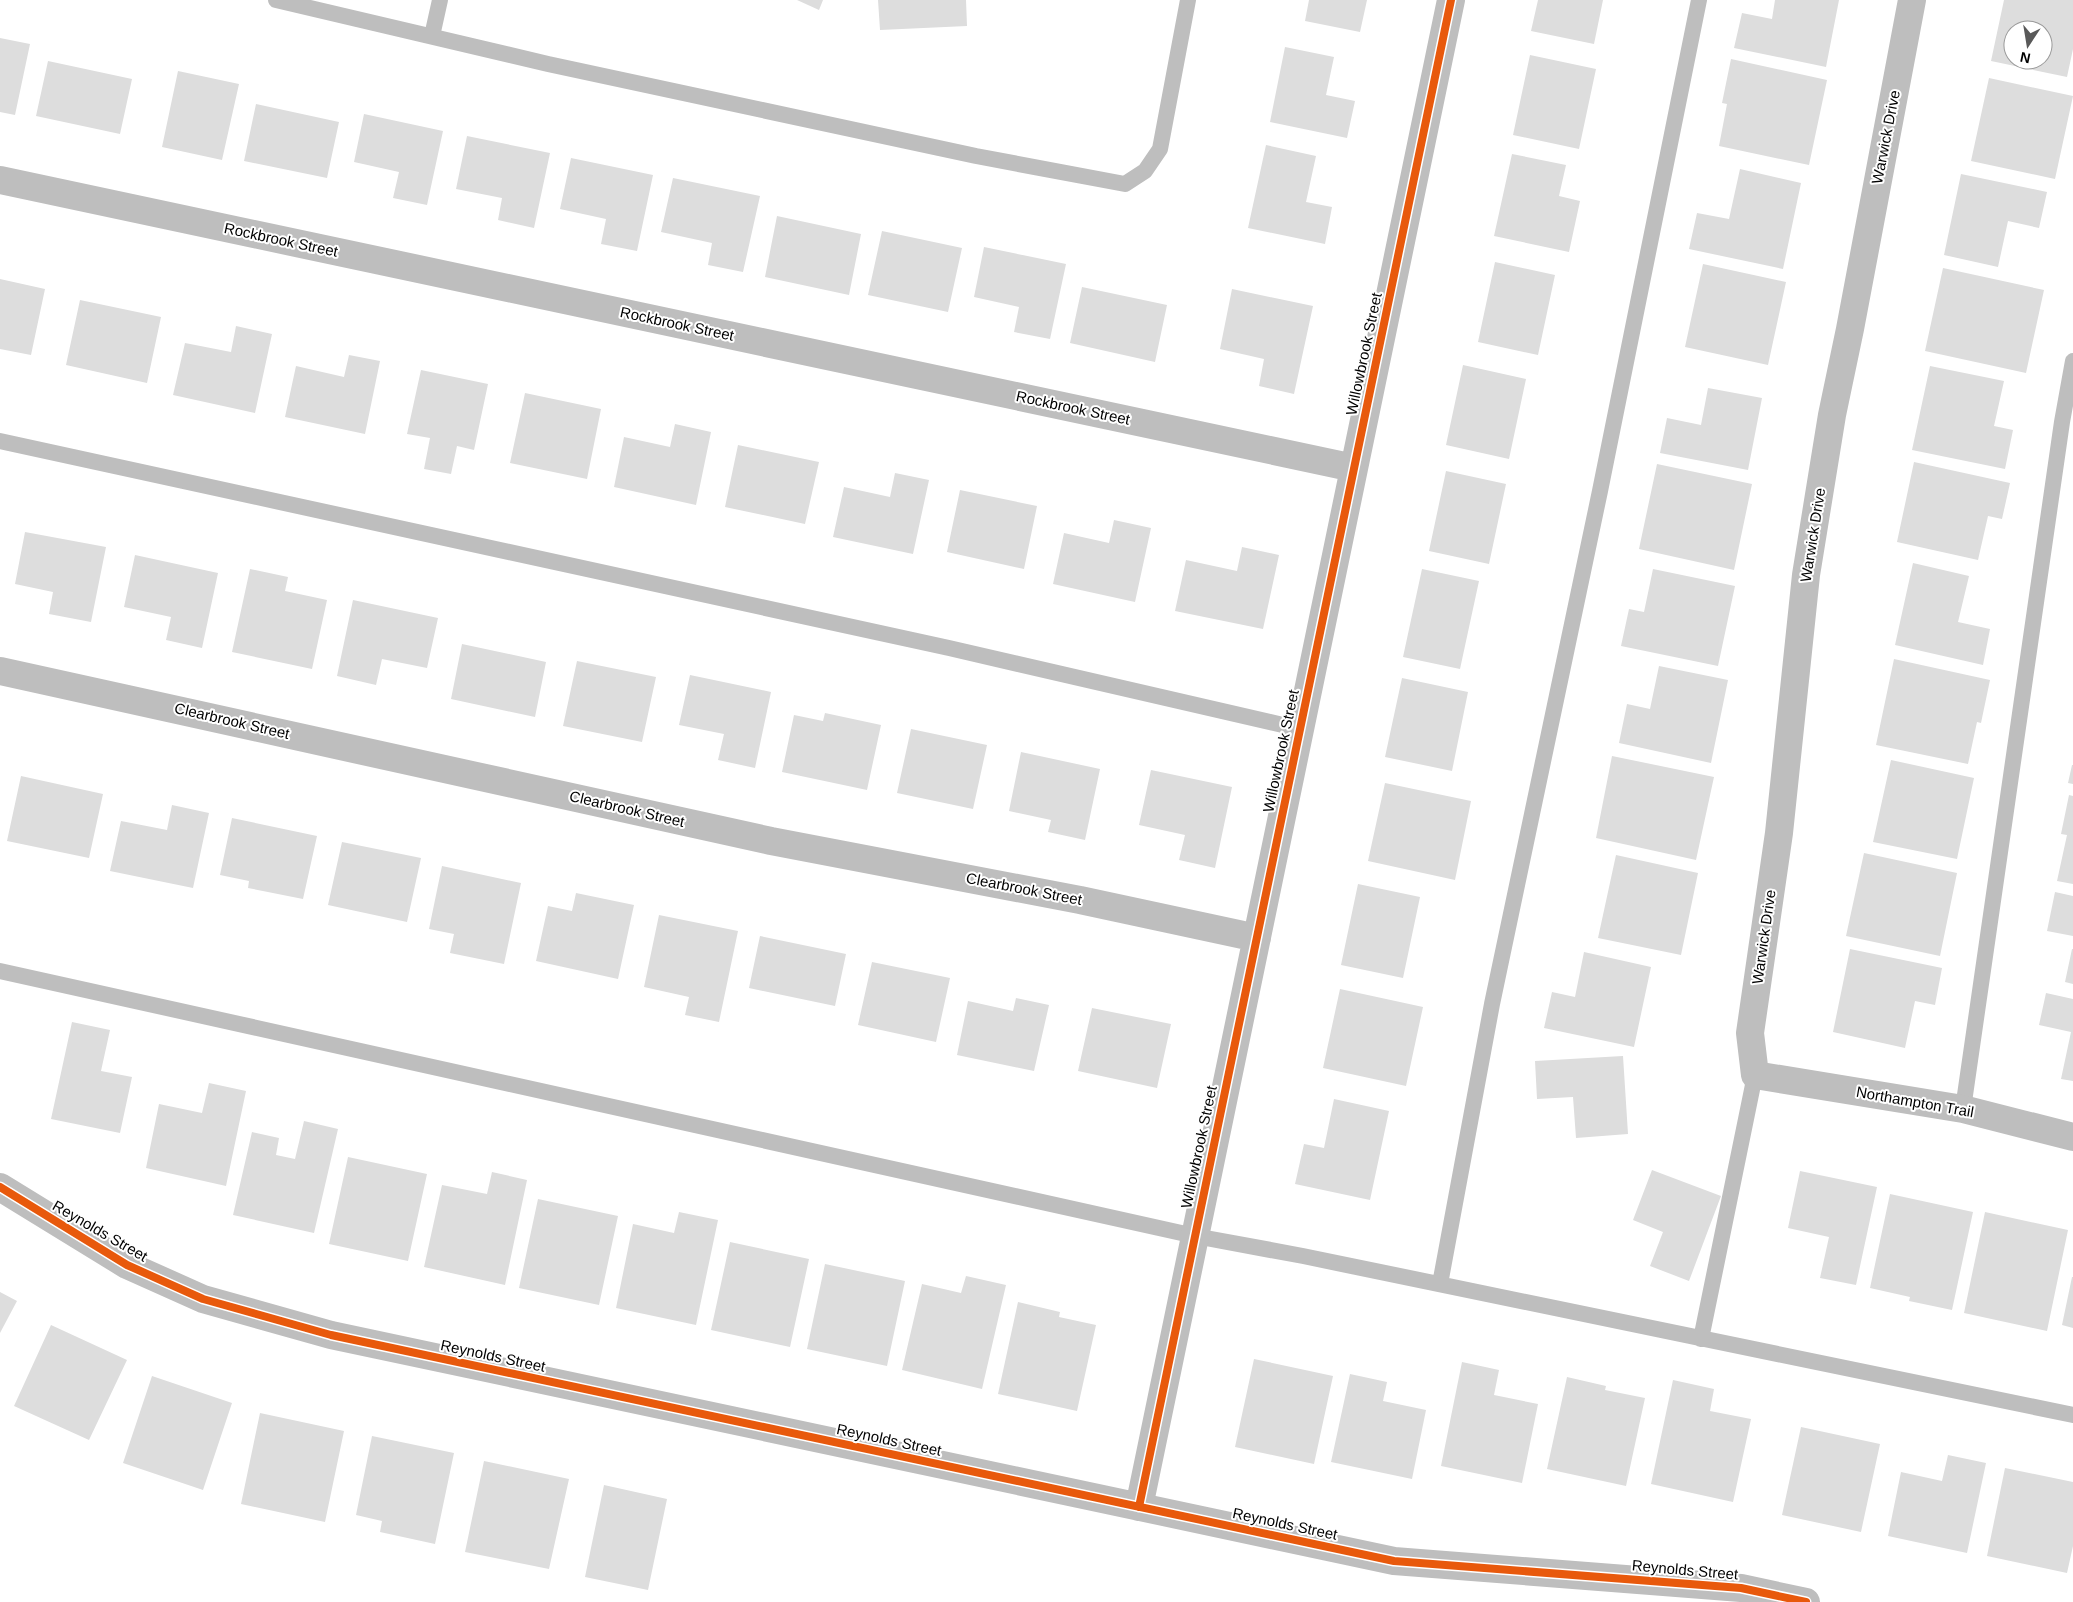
<svg xmlns="http://www.w3.org/2000/svg" width="2073" height="1602" viewBox="0 0 2073 1602" font-family="Helvetica,sans-serif">
<style>
.building{fill:#ddd;fill-rule:evenodd}
.lines{fill:none;stroke-linecap:round;stroke-linejoin:round}
.service{stroke:#bebebe;stroke-width:16}
.minor{stroke:#bebebe;stroke-width:28}
.cycleway-casing{stroke:#fff;stroke-width:11}
.cycleway{stroke:#e8590c;stroke-width:8}
.labels{text-anchor:middle;stroke-width:4;stroke-linejoin:round;paint-order:stroke}
.street-label{font-size:15px;fill:#000;stroke:#fff}
</style>
<rect width="100%" height="100%" fill="#fff"/>
<path class="building" d="M797,0H823L819,10Z
M878,0H966L967,26L880,30Z
M1309,0H1367L1360,32L1305,21Z
M1538,0H1603L1594,44L1531,31Z
M1775,0H1839L1826,67L1734,48L1742,13L1772,19Z
M2004,0H2073V49L2067,77L1991,61ZM2013,30H2043V60H2013Z
M0,38L30,44L15,115L0,112Z
M1285,47L1334,57L1326,95L1355,101L1347,138L1270,122Z
M1530,55L1596,69L1579,149L1513,135Z
M1731,59L1827,80L1809,165L1719,146L1727,104L1722,103Z
M48,61L132,79L120,134L36,116Z
M178,71L239,84L222,160L162,147Z
M1989,78L2073,96L2055,179L1971,161Z
M256,104L339,122L327,178L244,161Z
M364,114L443,131L427,205L393,198L399,172L354,162Z
M467,136L550,153L534,228L498,220L502,198L456,189Z
M1266,145L1316,156L1306,202L1332,207L1325,244L1248,228Z
M1512,154L1566,165L1559,196L1580,201L1569,252L1494,236Z
M571,158L653,175L637,251L601,244L606,219L560,209Z
M1740,169L1801,183L1783,269L1689,249L1697,213L1729,219Z
M1961,174L2047,192L2039,228L2008,221L1998,267L1944,255Z
M673,178L760,196L743,272L708,265L712,243L661,232Z
M777,216L861,234L849,295L765,277Z
M882,231L962,248L948,312L868,295Z
M984,247L1066,264L1050,339L1014,332L1019,307L974,297Z
M1495,262L1555,275L1538,355L1478,342Z
M1703,264L1786,282L1768,365L1685,347Z
M1943,268L2044,290L2026,373L1925,351Z
M0,279L45,289L31,355L0,349Z
M1082,287L1167,305L1155,362L1070,343Z
M1232,289L1313,306L1294,394L1259,386L1264,359L1220,349Z
M80,300L161,317L147,383L66,365Z
M236,326L272,334L255,413L173,395L185,343L231,352Z
M349,355L380,361L365,434L285,417L296,366L344,377Z
M1463,365L1526,379L1509,459L1446,445Z
M1930,366L2004,381L1994,426L2013,430L2005,469L1912,450Z
M421,370L488,384L474,450L457,446L451,474L424,469L430,438L407,434Z
M1708,388L1762,398L1748,470L1660,453L1667,418L1701,425Z
M525,393L601,409L587,479L510,463Z
M675,424L711,432L696,505L614,487L624,437L670,447Z
M738,445L819,462L805,524L725,507Z
M1914,462L2010,483L2002,519L1988,516L1978,560L1897,542Z
M1657,464L1752,484L1734,570L1639,549Z
M1446,471L1506,484L1489,564L1429,551Z
M895,473L929,480L913,554L833,537L844,487L890,497Z
M960,490L1037,506L1024,569L947,552Z
M1114,520L1151,528L1135,602L1053,584L1064,533L1109,543Z
M25,532L106,547L91,622L49,614L53,592L15,584Z
M1242,547L1279,555L1263,629L1175,611L1186,560L1237,571Z
M135,555L218,573L202,648L166,640L171,617L124,607Z
M1913,563L1969,576L1958,622L1990,629L1983,665L1895,645Z
M250,569L288,577L285,591L327,600L312,669L232,652Z
M1422,569L1479,581L1460,669L1403,657Z
M1653,569L1735,586L1718,666L1621,646L1629,609L1644,612Z
M353,600L438,618L427,668L382,659L376,685L337,676Z
M462,644L546,662L535,717L451,699Z
M1894,659L1990,680L1981,723L1977,722L1968,764L1876,745Z
M577,661L656,677L642,742L563,726Z
M1659,666L1728,680L1711,763L1619,743L1627,704L1650,709Z
M690,675L771,692L755,768L718,760L724,734L679,725Z
M1402,678L1468,692L1452,771L1385,757Z
M825,713L881,725L867,790L782,772L794,715L823,721Z
M911,729L987,745L973,809L897,793Z
M1021,752L1100,769L1085,840L1048,832L1051,820L1009,811Z
M1612,756L1714,777L1696,860L1596,838Z
M1891,760L1974,778L1957,859L1873,842Z
M2072,765H2073V784L2068,783Z
M1151,770L1232,787L1215,868L1179,860L1185,835L1139,825Z
M21,776L103,794L89,858L7,841Z
M1385,783L1471,801L1455,880L1368,861Z
M2069,795L2073,796V884L2057,881L2067,835L2061,834Z
M172,805L209,813L193,888L110,871L121,821L167,830Z
M232,818L317,836L303,899L248,888L249,881L220,875Z
M342,842L421,858L407,922L328,905Z
M1864,853L1957,873L1940,956L1846,936Z
M1616,855L1698,873L1681,955L1598,938Z
M442,866L521,883L504,964L450,953L454,934L429,929Z
M1358,884L1420,897L1403,978L1341,965Z
M2055,892L2073,896V936L2047,931Z
M576,893L634,905L618,979L536,961L548,906L572,911Z
M659,915L738,931L719,1022L685,1015L689,997L644,987Z
M760,936L846,954L835,1006L749,988Z
M1850,949L1942,968L1935,1005L1915,1001L1905,1048L1833,1032Z
M2072,949H2073V984L2065,982Z
M1584,952L1651,967L1634,1047L1544,1028L1552,992L1575,997Z
M872,962L950,978L936,1042L858,1025Z
M1340,989L1423,1007L1406,1086L1323,1068Z
M2046,993L2073,999V1081L2061,1079L2071,1032L2039,1025Z
M1016,998L1049,1005L1034,1071L957,1055L968,1001L1013,1011Z
M1092,1008L1171,1024L1157,1088L1078,1071Z
M72,1022L110,1030L101,1071L132,1077L120,1133L51,1119Z
M1623,1056L1628,1134L1576,1138L1573,1097L1537,1099L1535,1061Z
M209,1083L246,1091L226,1186L146,1168L159,1104L202,1113Z
M1334,1099L1389,1111L1370,1200L1295,1184L1304,1144L1324,1148Z
M304,1121L338,1129L314,1233L233,1215L252,1132L279,1138L276,1155L295,1159Z
M348,1157L427,1174L408,1261L329,1244Z
M1652,1170L1721,1196L1689,1281L1650,1266L1663,1232L1633,1220Z
M1800,1171L1877,1187L1856,1285L1820,1278L1829,1237L1788,1228Z
M492,1172L527,1180L505,1285L424,1267L442,1185L487,1194Z
M1890,1194L1973,1212L1952,1310L1909,1301L1910,1297L1870,1288Z
M538,1199L618,1216L599,1305L519,1288Z
M679,1212L718,1220L696,1325L616,1308L633,1224L674,1233Z
M1985,1212L2068,1230L2047,1331L1964,1313Z
M730,1242L809,1259L790,1347L711,1330Z
M825,1264L905,1281L887,1366L807,1349Z
M966,1276L1006,1285L982,1389L902,1370L922,1284L961,1293Z
M2072,1277H2073V1328L2062,1325Z
M0,1292L17,1301L0,1333Z
M1018,1302L1060,1312L1059,1317L1096,1325L1077,1411L998,1394Z
M51,1325L127,1360L89,1440L14,1406Z
M1254,1359L1333,1376L1314,1464L1235,1447Z
M1462,1362L1499,1370L1494,1395L1538,1404L1522,1483L1441,1466Z
M1350,1374L1387,1382L1383,1401L1426,1410L1412,1479L1331,1462Z
M152,1376L232,1403L203,1490L123,1463Z
M1567,1377L1606,1386L1605,1390L1645,1398L1626,1486L1547,1469Z
M1673,1380L1714,1389L1710,1411L1751,1419L1733,1502L1651,1484Z
M260,1413L344,1431L325,1522L241,1504Z
M1801,1427L1880,1444L1861,1532L1782,1515Z
M372,1436L454,1453L435,1544L380,1532L382,1521L356,1515Z
M1948,1455L1986,1463L1967,1553L1888,1536L1901,1472L1942,1481Z
M484,1461L569,1479L549,1569L465,1552Z
M2005,1468L2073,1482V1546L2067,1573L1987,1556Z
M604,1485L667,1499L648,1590L585,1577Z"/>
<g class="lines">
<path class="service" d="M276,0L548,64L976,156L1125,184L1145,171L1160,149L1188,0
M432,36L440,0
M0,441L949,648L1300,729
M0,971L1195,1236L1303,1256L2073,1415
M1963,1109L2062,422L2073,361
M1440,1284L1492,1004L1600,491L1699,0
M1701,1339L1755,1075"/>
<path class="minor" d="M1912,0L1850,329L1832,415L1806,575L1779,833L1750,1033L1755,1075L1963,1109L2073,1137
M0,180L1354,468
M0,671L771,841L1080,900L1257,938
M0,1187L127,1265L203,1299L331,1335L1394,1561L1741,1588L1806,1602
M1139,1507L1451,0"/>
<g class="cycleway-casing">
<path id="cycleway" d="M0,1187L127,1265L203,1299L331,1335L1394,1561L1741,1588L1806,1602
M1139,1507L1451,0"/>
</g>
<use href="#cycleway" class="cycleway"/>
</g>
<g class="labels">
<g class="street-label">
<text transform="translate(1886 137) rotate(-79)" y="5">Warwick Drive</text>
<text transform="translate(281 240) rotate(12)" y="5">Rockbrook Street</text>
<text transform="translate(677 324) rotate(12)" y="5">Rockbrook Street</text>
<text transform="translate(1364 354) rotate(-78)" y="5">Willowbrook Street</text>
<text transform="translate(1073 408) rotate(12)" y="5">Rockbrook Street</text>
<text transform="translate(1813 535) rotate(-81)" y="5">Warwick Drive</text>
<text transform="translate(232 721) rotate(13)" y="5">Clearbrook Street</text>
<text transform="translate(1281 751) rotate(-78)" y="5">Willowbrook Street</text>
<text transform="translate(627 809) rotate(13)" y="5">Clearbrook Street</text>
<text transform="translate(1024 889) rotate(11)" y="5">Clearbrook Street</text>
<text transform="translate(1764 937) rotate(-82)" y="5">Warwick Drive</text>
<text transform="translate(1915 1102) rotate(10)" y="5">Northampton Trail</text>
<text transform="translate(1199 1147) rotate(-78)" y="5">Willowbrook Street</text>
<text transform="translate(100 1231) rotate(30)" y="5">Reynolds Street</text>
<text transform="translate(493 1356) rotate(12)" y="5">Reynolds Street</text>
<text transform="translate(889 1440) rotate(12)" y="5">Reynolds Street</text>
<text transform="translate(1285 1524) rotate(12)" y="5">Reynolds Street</text>
<text transform="translate(1685 1570) rotate(5)" y="5">Reynolds Street</text>
</g>
</g>
<g transform="translate(2028 45) rotate(192)"><circle r="24" fill="#ffffff" stroke="#999999"/>
<path d="M0-4L9 19L0 12L-9 19Z" fill="#595959"/>
<text y="-8" font-size="14" font-weight="bold" text-anchor="middle" fill="#000000">N</text>
</g>
</svg>
